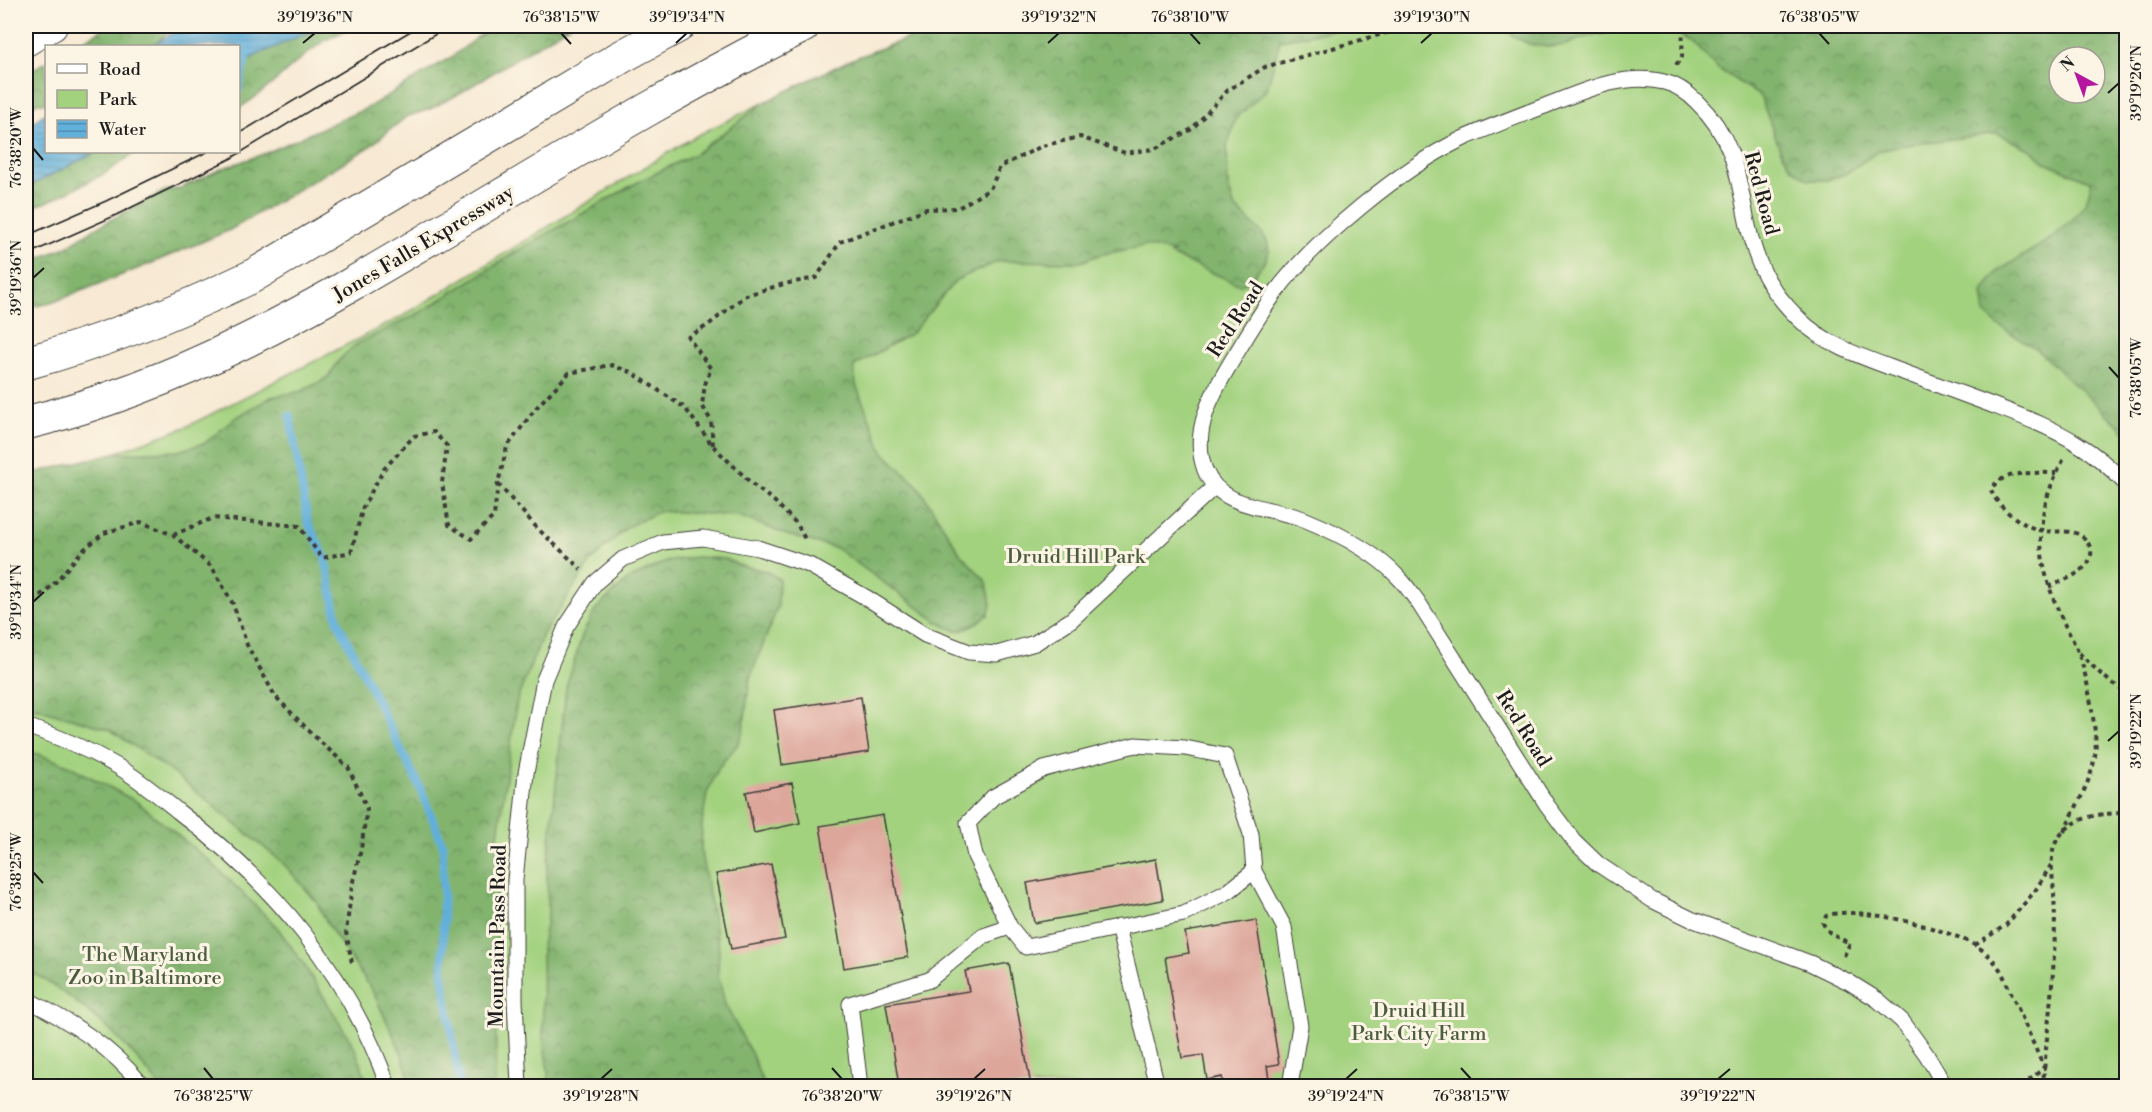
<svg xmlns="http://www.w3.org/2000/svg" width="2152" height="1112" viewBox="0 0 2152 1112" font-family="'Libre Bodoni',serif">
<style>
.green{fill:#a3d27f;stroke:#60774e;stroke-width:1.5;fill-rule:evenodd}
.forest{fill:url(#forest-crowns);stroke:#4f6845;stroke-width:1.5;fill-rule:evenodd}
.water{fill:url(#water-rules);stroke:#3e667c;stroke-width:1.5}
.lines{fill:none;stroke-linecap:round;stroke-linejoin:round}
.stream{stroke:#61afdb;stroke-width:8}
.building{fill:#dda69b}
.service-casing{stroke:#3d3b37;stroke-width:17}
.minor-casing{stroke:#3d3b37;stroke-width:32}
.motorway-casing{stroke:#3d3b37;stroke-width:35}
.path{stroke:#3d3b37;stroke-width:4;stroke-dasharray:4.5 4.5;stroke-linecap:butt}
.service{stroke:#fff;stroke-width:15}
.minor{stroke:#fff;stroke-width:30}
.motorway{stroke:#fff;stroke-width:33}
.tram{stroke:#1c1c1c;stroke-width:1.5}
.ticks{fill:none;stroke:#1c1c1c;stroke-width:2}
.labels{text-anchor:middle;stroke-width:6;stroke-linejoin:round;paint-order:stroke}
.street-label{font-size:20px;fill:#1c1c1c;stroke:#fcf5e5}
.park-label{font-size:20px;fill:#4b5c3f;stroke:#fcf5e5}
.neatline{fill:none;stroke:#1c1c1c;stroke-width:2}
.ticks-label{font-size:15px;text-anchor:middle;fill:#1c1c1c}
</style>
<defs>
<pattern id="forest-crowns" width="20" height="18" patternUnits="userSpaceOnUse" patternTransform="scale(1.5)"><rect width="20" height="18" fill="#82b46e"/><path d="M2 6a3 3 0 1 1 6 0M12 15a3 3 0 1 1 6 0" fill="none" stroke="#6a925a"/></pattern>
<pattern id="water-rules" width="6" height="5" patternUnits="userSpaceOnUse" patternTransform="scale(1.5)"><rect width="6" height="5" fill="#61afdb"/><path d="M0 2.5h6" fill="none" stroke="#4f8eb1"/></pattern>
</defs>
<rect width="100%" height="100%" fill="#fcf5e5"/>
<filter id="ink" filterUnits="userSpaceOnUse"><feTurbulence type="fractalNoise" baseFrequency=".0167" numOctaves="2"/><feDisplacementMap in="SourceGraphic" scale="12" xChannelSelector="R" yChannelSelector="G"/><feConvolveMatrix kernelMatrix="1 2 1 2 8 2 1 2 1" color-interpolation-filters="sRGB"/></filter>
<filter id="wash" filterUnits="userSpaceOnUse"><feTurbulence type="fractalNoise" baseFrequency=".008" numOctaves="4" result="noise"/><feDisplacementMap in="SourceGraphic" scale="24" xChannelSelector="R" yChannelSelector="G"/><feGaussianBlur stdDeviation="1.35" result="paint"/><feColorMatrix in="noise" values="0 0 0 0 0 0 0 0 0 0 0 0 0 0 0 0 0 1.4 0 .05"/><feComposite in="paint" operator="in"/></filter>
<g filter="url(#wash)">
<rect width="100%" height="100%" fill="#f7e9d3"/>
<path class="green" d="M941,26H2126V1086H26V475L114,453L186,427L403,316L694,137L850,60ZM2059,57H2095V93H2059Z"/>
<path class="forest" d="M108,26H181L167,33L152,46H74Z
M236,26H358C345,31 331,35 320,44C291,64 269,91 239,108L238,46H226Z
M492,26H569L457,95L430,109L406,117L368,148L230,230L152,263L51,303L26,308V264L66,247L94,229L164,191L181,188L221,169L266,153L369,107L453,56Z
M941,26H1356L1280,40L1267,89L1236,118L1227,147L1228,186L1234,206L1262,233L1267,241L1269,251L1266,260L1249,282L1240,285L1169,254L1174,252L1145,246L1098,255L1081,262L999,261L956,280L912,333L854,366L856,385L883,452L918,486L960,553L987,582L991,605L988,615C966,630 963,637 938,622L836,548L787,535L739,516L660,511L627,527L591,561L543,634L517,700L497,843L498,918L495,1086H412L401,1052L373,992L327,923L316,901L283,863L177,776L109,729L26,705V475L114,453L178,451L205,443L235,418L271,397L302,391L320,382L329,376L339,360L355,345L421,312L524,247L638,182L695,154L765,102L850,60Z
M1506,26H2126V432L2034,347L1997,325L1985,313L1982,293L1998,271L2049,240L2072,220L2086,203L2092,182L2045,162L2031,150L1997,133L1899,146L1879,151L1845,174L1827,180H1808L1791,167L1780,149L1760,96L1717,68L1691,40L1675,32L1636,27L1582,38L1565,45L1547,47L1529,44L1513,36ZM2059,57H2095V93H2059Z
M46,62V103H37L26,107V73Z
M46,152H136L104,174L45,203L35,206L26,204V175Z
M697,557L726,559L738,565L766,571L779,579L778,606L750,678L743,732L737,745L719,767L707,793L702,824L701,852L719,949L718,975L725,1004L752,1055L764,1086H550L543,1036L542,946L548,914L547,871L566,688L583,633L596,609L627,580L667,561Z
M26,750L68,765L137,802L213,864L277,927L304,965L355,1048L368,1086H159C130,1047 99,1016 58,989C48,982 38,974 26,971Z"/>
<path class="water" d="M185,26H323L257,55L239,66L238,46H151Z
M46,113V152H96L26,188V127Z"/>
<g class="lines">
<path class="stream" d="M238,91L247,51
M290,416L308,523L325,557L338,622L421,790L443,845V975L460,1086"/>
</g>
<g id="blocks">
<path class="building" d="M861,697L869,752L782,765L774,710Z
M792,783L800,823L754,833L746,792Z
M883,815L908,957L844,968L820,826Z
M1156,859L1163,900L1034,923L1027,883Z
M771,864L785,939L731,949L716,874Z
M1256,920L1279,1064L1267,1066L1270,1086H1223L1222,1077L1207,1080L1203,1055L1182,1058L1165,957L1189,953L1185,932Z
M1009,963L1031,1086H899L886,1004L969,991L965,971Z"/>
</g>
</g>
<g filter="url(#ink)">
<use href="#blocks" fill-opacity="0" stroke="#3d3b37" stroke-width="1.5"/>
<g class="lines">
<g class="service-casing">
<path id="service" d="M26,726C57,736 88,749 117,766C139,779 159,796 179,812C274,885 348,972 388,1086
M1135,745L1185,748L1225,756L1251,834L1254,871L1229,891L1184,914L1026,947L1010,927L975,856L968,823L993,797L1044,769Z
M1254,871L1284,927L1300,1026L1290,1086
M1118,927L1157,1086
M26,999C73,1023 109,1045 143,1086
M519,1086L515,1000V880L526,773L544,680L566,627L595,583L623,559L663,542L703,538L758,548L809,565L867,598L925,635L969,652L997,654L1035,643L1071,620L1214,487
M860,1086L850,1004L929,980L983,936L1010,927
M1945,1086L1926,1054L1902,1021L1878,1000L1849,982L1810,963L1691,919L1652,900L1598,864L1574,841L1547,805L1418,602C1412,594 1406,585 1399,578C1375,552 1338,533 1306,520C1272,506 1220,510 1205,470C1190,431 1213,392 1233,359C1246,337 1260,314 1275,293C1314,240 1403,167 1462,139C1491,126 1521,115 1550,104C1585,90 1626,72 1664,82C1677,85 1688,93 1697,102C1752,155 1734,216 1765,275C1773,291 1786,306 1799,319C1826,346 1868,359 1903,372C1933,383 1962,394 1992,405C2021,416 2051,427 2078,444C2096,455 2112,469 2126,484"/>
</g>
<g class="minor-casing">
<path id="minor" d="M26,41L52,26"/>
</g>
<g class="motorway-casing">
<path id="motorway" d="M26,363C104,342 178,312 251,277L621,57L678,26
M26,423C185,384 313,308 452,225C568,156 682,86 803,26"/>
</g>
<path class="path" d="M1676,65L1682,57L1683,26
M713,445L711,421L702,405L705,384L711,369L688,337L707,326L746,295L784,284L816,278L840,242L926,209L958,208L990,189L1000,167L1042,146L1080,137L1125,153L1154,149L1192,129L1228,90L1265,67L1411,26
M498,484L537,528L581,569
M173,535L213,518L299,526L322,558L351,552L363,507L384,469L414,436L434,432L447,446L442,483L449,525L471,539L494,516L498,483L507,447L535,409L569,373L611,365L631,372L685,408L713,446L752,484L775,502L797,524L806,541
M2049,587C2064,580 2094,570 2091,550C2089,543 2085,538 2080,535C2067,528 2052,534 2039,530C2021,525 1997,507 1991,490C2000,470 2037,473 2056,473
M26,607L53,585L82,551L104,533L141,522L173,535L212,567L233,604L247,645L275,696L313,735L348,767L367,808L361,849L352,886L346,932L352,963
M2079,653L2103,676L2126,693
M2064,832C2075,808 2091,782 2095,756C2097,740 2094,725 2092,710C2089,691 2085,670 2078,652C2074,641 2067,630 2062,619C2035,559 2032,516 2065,457
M1975,945L2006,925L2035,891L2051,865
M1844,956L1850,943C1839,938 1828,935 1823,923L1826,916C1855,904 1949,929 1976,946C1985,951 1993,959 1999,968C2004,975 2007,985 2011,993C2022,1017 2033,1043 2044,1068L2022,1086
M2043,1086C2047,1023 2058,959 2054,894C2053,876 2048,857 2057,840C2072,816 2101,813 2126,813"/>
<use href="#service" class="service"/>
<use href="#minor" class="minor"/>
<use href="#motorway" class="motorway"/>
<path class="tram" d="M238,134L419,26
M26,236L106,201L207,152
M26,255L112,217L230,159L449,26"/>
</g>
</g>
<path class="ticks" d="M561,33L571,44M1190,33L1200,44M1819,33L1829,44M303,43L315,33M676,43L687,33M1048,43L1059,33M1421,43L1432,33M2108,93L2119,83M33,148L43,160M33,278L44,268M2109,367L2119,378M33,602L44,592M2108,741L2119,731M33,872L43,883M204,1068L213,1079M832,1068L842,1079M1461,1068L1471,1079M601,1079L612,1069M974,1079L985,1069M1346,1079L1357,1069M1718,1079L1730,1069"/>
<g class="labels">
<g class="street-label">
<text transform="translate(1762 193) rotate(75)" y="7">Red Road</text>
<text transform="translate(423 243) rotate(-31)" y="7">Jones Falls Expressway</text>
<text transform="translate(1235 319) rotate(-57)" y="7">Red Road</text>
<text transform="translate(1524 728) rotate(58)" y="7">Red Road</text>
<text transform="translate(497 936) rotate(-89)" y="7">Mountain Pass Road</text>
</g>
<g class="park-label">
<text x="1076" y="563">Druid Hill Park</text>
<text x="145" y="961">The Maryland<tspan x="145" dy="23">Zoo in Baltimore</tspan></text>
<text x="1419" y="1017">Druid Hill<tspan x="1419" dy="23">Park City Farm</tspan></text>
</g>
</g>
<rect width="2152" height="1112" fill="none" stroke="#fcf5e5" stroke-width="66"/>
<rect x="45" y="45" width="195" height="108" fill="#fcf5e5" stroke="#a29e95" stroke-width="1.5"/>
<rect x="57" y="64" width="30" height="9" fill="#ffffff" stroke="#a29e95" stroke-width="1.5"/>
<text x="99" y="75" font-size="18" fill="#1c1c1c">Road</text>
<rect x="57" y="90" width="30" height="18" fill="#a3d27f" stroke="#a29e95" stroke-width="1.5"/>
<text x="99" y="105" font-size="18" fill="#1c1c1c">Park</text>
<rect x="57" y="120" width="30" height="18" fill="url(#water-rules)" stroke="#a29e95" stroke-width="1.5"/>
<text x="99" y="135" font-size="18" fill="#1c1c1c">Water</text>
<g transform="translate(2077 75) rotate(319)"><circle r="28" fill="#fcf5e5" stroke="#a29e95" stroke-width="1.5"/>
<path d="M0-4.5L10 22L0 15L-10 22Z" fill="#b5179e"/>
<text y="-9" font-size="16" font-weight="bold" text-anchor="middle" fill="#1c1c1c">N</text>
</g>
<rect x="33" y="33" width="2086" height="1046" class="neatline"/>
<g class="ticks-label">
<text x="315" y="22">39°19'36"N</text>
<text x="561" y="22">76°38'15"W</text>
<text x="687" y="22">39°19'34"N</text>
<text x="1059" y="22">39°19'32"N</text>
<text x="1190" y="22">76°38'10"W</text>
<text x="1432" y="22">39°19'30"N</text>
<text x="1819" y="22">76°38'05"W</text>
<text transform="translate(2136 83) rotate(-90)" y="5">39°19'26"N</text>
<text transform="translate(16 148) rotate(-90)" y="5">76°38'20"W</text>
<text transform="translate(16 278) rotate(-90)" y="5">39°19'36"N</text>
<text transform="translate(2136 378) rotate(-90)" y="5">76°38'05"W</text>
<text transform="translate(16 602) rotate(-90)" y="5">39°19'34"N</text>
<text transform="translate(2136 731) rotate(-90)" y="5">39°19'22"N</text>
<text transform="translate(16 872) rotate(-90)" y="5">76°38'25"W</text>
<text x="213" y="1101">76°38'25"W</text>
<text x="601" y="1101">39°19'28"N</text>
<text x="842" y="1101">76°38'20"W</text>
<text x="974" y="1101">39°19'26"N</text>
<text x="1346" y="1101">39°19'24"N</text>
<text x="1471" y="1101">76°38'15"W</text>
<text x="1718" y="1101">39°19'22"N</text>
</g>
</svg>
